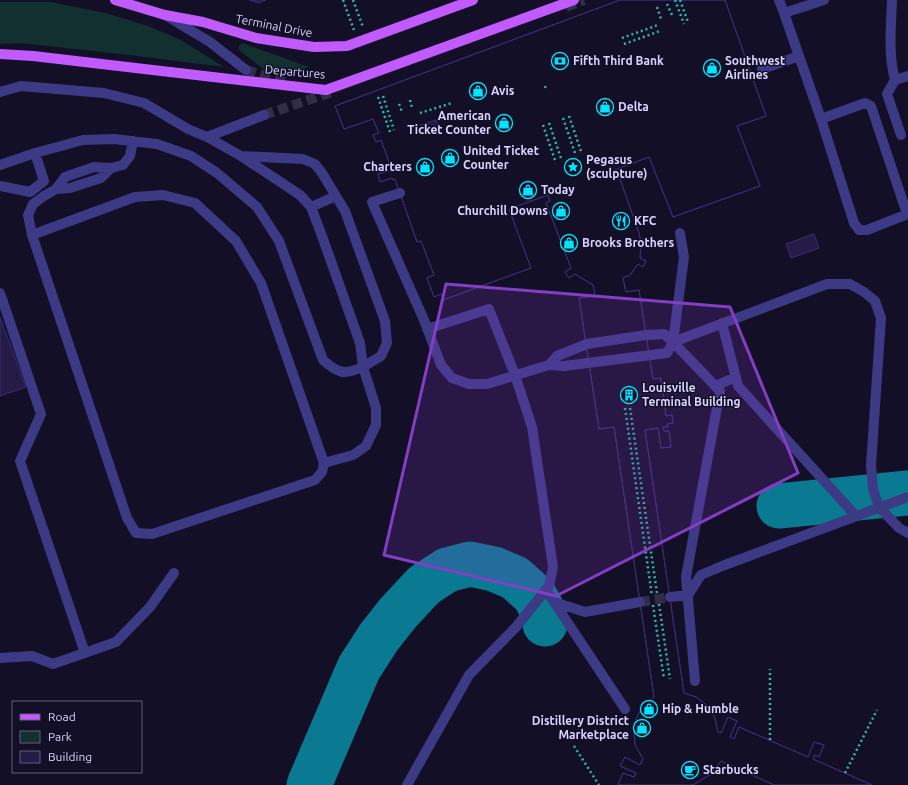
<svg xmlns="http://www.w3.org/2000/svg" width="908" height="785" viewBox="0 0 908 785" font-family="Ubuntu,sans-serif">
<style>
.green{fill:#12302f}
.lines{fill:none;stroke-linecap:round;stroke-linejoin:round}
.taxiway{stroke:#0a7a92;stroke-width:45}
.building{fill:#241b47;stroke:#3b2d73;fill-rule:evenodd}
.minor-tunnel{stroke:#312d47;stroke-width:10;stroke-dasharray:10 5;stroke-linecap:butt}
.path{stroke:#2fb8b0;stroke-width:2.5;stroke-dasharray:2 3;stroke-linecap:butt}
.minor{stroke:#3d3a85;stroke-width:10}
.major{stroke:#c25bff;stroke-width:10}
.major-bridge{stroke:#c25bff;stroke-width:10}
.marked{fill:#843dc5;fill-opacity:0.2;stroke:#843dc5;stroke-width:3;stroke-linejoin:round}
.labels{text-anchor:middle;stroke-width:3;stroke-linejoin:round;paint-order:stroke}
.street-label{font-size:12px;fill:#d9d4ff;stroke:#130f26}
.poi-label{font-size:12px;font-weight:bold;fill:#d9d4ff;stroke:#130f26;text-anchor:start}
</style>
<rect width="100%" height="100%" fill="#130f26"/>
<path class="green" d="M0,2H50L106,13L148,26L181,40L224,67L129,55L20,43L0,44Z
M242,43L309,67L291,74L266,71L239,50V46Z"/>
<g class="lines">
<path class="taxiway" d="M779,506L908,493
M309,785L359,668L379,637L398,613L424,585L447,570L470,564L494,569L515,578L534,595L542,609L545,624"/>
</g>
<path class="building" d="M249,0H266L259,3Z
M620,0H725L766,116L737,126L760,186L673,217L649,157L612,171L615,178L619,176L639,233L641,243L640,258L646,261L643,267L638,264L630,275L623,278L626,292L639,290L653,379L661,378L666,416L672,415L673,423L667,424L668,427H663L664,431H669L671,447L661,448L658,428L645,430L684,693L696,697L708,706L715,718L718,732L721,733L728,717L737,721L730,737L734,739L739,727L808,757L814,742L824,745L819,757L815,755L813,759L872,785H774L721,761L711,774L693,785H618L623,773L634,777L636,773L620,766L625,757L640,765L643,759L635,745L634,728L636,719L641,709L654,697L614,427L599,429L579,298L595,296L593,285L575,274L569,278L565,272L571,268L546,203L550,201L548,195L509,209L531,268L443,300L441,294L434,297L427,278L434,275L421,241L417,242L395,179L393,180L392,178L380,182L378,174L392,170L381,140L376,142L373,135L379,133L373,119L344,129L335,106ZM436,120L439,127L423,133L420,125Z
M620,0H725L766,116L737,126L760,186L673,217L649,157L612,171L615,178L619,176L639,233L641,243L640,258L646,261L643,267L638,264L630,275L623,278L626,292L639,290L653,379L661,378L666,416L672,415L673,423L667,424L668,427H663L664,431H669L671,447L661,448L658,428L645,430L684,693L696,697L708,706L715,718L718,732L721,733L728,717L737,721L730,737L734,739L739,727L808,757L814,742L824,745L819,757L815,755L813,759L872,785H774L721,761L711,774L693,785H618L623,773L634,777L636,773L620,766L625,757L640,765L643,759L635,745L634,728L636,719L641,709L654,697L614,427L599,429L579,298L595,296L593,285L575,274L569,278L565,272L571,268L546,203L550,201L548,195L509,209L531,268L443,300L441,294L434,297L427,278L434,275L421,241L417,242L395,179L393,180L392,178L380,182L378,174L392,170L381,140L376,142L373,135L379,133L373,119L344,129L335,106Z
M814,234L819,248L791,258L786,244Z
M0,317L26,387L0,396Z"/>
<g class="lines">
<path class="minor-tunnel" d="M566,7L584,0
M246,70L288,83
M264,115L332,92
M640,602L670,597"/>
<path class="path" d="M343,0L354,30
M353,0L363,27
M675,0L684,24
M680,0L688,22
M667,4L672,15
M657,7L661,19
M622,38L658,25
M624,44L660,31
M545,86L546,89
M383,96L394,130
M378,97L390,132
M410,100L412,108
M399,104L402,112
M420,113L452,103
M569,116L582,154
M563,118L576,156
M549,123L562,161
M543,125L556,163
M625,408L652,596
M630,408L657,593
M659,604L670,679
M653,605L664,679
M770,740V669
M574,746L599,785
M845,773L877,710"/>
<path class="minor" d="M779,0L784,13
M824,0L784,13L821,119L854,223L859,230H867L908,214
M892,0C891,26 888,55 895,80L908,76
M165,15L210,42L246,70
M762,69L799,56
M895,80L887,94L901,135
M0,92L21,86L104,93L144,103L188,129L207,137L241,156L300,195L311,207L322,236L360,343L363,367C344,375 339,374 323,360L279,241L257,207L217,173L191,156L157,144L114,139L83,140L35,153
M821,119L865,103L871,106L907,214
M207,137L264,115
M241,156L303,159L315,164L322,173L345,211L385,321L387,343L381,356L363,367L376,408V425L366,446L353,455L324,463
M0,165L35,153L44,181L30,192L0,186
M56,189L65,177L94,167L111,168L123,165L130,156L133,141
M400,193L372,202L424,320L441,365L452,378L469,384H487L549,365L564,366L667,353L673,342L684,257L680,233
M163,195L195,203L236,241L261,283L324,463L322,472L315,480L152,534L136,533L127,518L32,235L135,197Z
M311,207L336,196
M32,235L28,215L33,204L44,196L56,189L70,188L101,178L111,168
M0,293L41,414L20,461L85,653
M722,323L738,386L856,516
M673,342L827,284H850L864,292L875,301L881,318L871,465L873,489L879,507L899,528L908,533
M549,365L557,356L587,344L646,335L664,334L673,342L720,391L686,577L695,681
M715,386L736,377
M546,590L625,709
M670,597L688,595L701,575L722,566L908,497
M554,602L585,612L640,602
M0,658L32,656L53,664L116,642L150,607L174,573
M407,785L469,675L516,627L549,586L553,567L532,427L515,375L489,309L427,329"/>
<path class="major" d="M115,0L165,15L203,22L256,38L314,47L347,46L473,0
M0,54L33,56L170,72"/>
<path class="major-bridge" d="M170,72L326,90L574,0"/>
</g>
<path class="marked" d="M446,284L730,307L798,473L556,596L384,555Z"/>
<defs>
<g id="bank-ring" transform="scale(0.9)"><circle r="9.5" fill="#130f26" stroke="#00e5ff" stroke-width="1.5"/><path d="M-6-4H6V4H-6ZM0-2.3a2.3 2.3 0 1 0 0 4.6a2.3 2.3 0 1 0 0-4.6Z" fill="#00e5ff"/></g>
<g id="shop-ring" transform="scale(0.9)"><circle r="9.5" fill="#130f26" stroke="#00e5ff" stroke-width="1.5"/><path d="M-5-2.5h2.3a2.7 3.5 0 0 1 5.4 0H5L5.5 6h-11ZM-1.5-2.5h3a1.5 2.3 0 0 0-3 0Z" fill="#00e5ff"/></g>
<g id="sight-ring" transform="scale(0.9)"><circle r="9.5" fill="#130f26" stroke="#00e5ff" stroke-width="1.5"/><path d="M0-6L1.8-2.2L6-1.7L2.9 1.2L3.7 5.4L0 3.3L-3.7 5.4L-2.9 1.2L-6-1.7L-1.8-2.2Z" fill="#00e5ff"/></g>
<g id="restaurant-ring" transform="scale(0.9)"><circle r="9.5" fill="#130f26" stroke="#00e5ff" stroke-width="1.5"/><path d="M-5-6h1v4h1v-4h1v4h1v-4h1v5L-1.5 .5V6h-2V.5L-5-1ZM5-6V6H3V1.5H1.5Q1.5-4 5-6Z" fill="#00e5ff"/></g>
<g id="building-ring" transform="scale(0.9)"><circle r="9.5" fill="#130f26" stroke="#00e5ff" stroke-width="1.5"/><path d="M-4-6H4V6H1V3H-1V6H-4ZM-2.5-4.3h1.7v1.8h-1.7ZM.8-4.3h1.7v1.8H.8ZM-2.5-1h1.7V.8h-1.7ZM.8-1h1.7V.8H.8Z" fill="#00e5ff"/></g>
<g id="cafe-ring" transform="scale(0.9)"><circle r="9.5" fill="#130f26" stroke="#00e5ff" stroke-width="1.5"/><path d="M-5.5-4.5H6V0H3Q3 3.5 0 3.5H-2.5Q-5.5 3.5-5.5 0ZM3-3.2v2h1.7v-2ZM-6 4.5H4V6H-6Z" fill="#00e5ff"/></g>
</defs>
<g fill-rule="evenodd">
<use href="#bank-ring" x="560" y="61"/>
<use href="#shop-ring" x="712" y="68"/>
<use href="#shop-ring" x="478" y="91"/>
<use href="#shop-ring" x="605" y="107"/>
<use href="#shop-ring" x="504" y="123"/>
<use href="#shop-ring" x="450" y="158"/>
<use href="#shop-ring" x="425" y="167"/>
<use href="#sight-ring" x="573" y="167"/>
<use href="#shop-ring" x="528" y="190"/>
<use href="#shop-ring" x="561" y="211"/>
<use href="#restaurant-ring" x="621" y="221"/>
<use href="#shop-ring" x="569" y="243"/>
<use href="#building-ring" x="629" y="395"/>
<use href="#shop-ring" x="649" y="709"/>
<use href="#shop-ring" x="642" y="728"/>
<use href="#cafe-ring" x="690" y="770"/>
</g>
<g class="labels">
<g class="street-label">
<text transform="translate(274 26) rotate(11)" y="4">Terminal Drive</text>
<text transform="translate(295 72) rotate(5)" y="4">Departures</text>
</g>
<g class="poi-label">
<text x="573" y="65">Fifth Third Bank</text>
<text x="725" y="65">Southwest<tspan x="725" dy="14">Airlines</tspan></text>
<text x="491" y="95">Avis</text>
<text x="618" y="111">Delta</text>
<text x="491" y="120" text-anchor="end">American<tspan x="491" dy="14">Ticket Counter</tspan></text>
<text x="463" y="155">United Ticket<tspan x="463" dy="14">Counter</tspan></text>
<text x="586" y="164">Pegasus<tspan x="586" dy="14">(sculpture)</tspan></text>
<text x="412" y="171" text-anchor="end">Charters</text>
<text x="541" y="194">Today</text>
<text x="548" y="215" text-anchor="end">Churchill Downs</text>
<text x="634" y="225">KFC</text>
<text x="582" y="247">Brooks Brothers</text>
<text x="642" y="392">Louisville<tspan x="642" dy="14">Terminal Building</tspan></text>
<text x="662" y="713">Hip &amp; Humble</text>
<text x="629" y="725" text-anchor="end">Distillery District<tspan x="629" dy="14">Marketplace</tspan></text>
<text x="703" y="774">Starbucks</text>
</g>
</g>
<rect x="12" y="701" width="130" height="72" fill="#130f26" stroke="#625e7d"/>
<rect x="20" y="714" width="20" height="6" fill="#c25bff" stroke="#625e7d"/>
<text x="48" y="721" font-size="12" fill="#d9d4ff">Road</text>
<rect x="20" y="731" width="20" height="12" fill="#12302f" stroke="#625e7d"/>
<text x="48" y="741" font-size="12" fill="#d9d4ff">Park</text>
<rect x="20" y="751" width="20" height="12" fill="#241b47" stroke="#625e7d"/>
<text x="48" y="761" font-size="12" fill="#d9d4ff">Building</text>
</svg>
